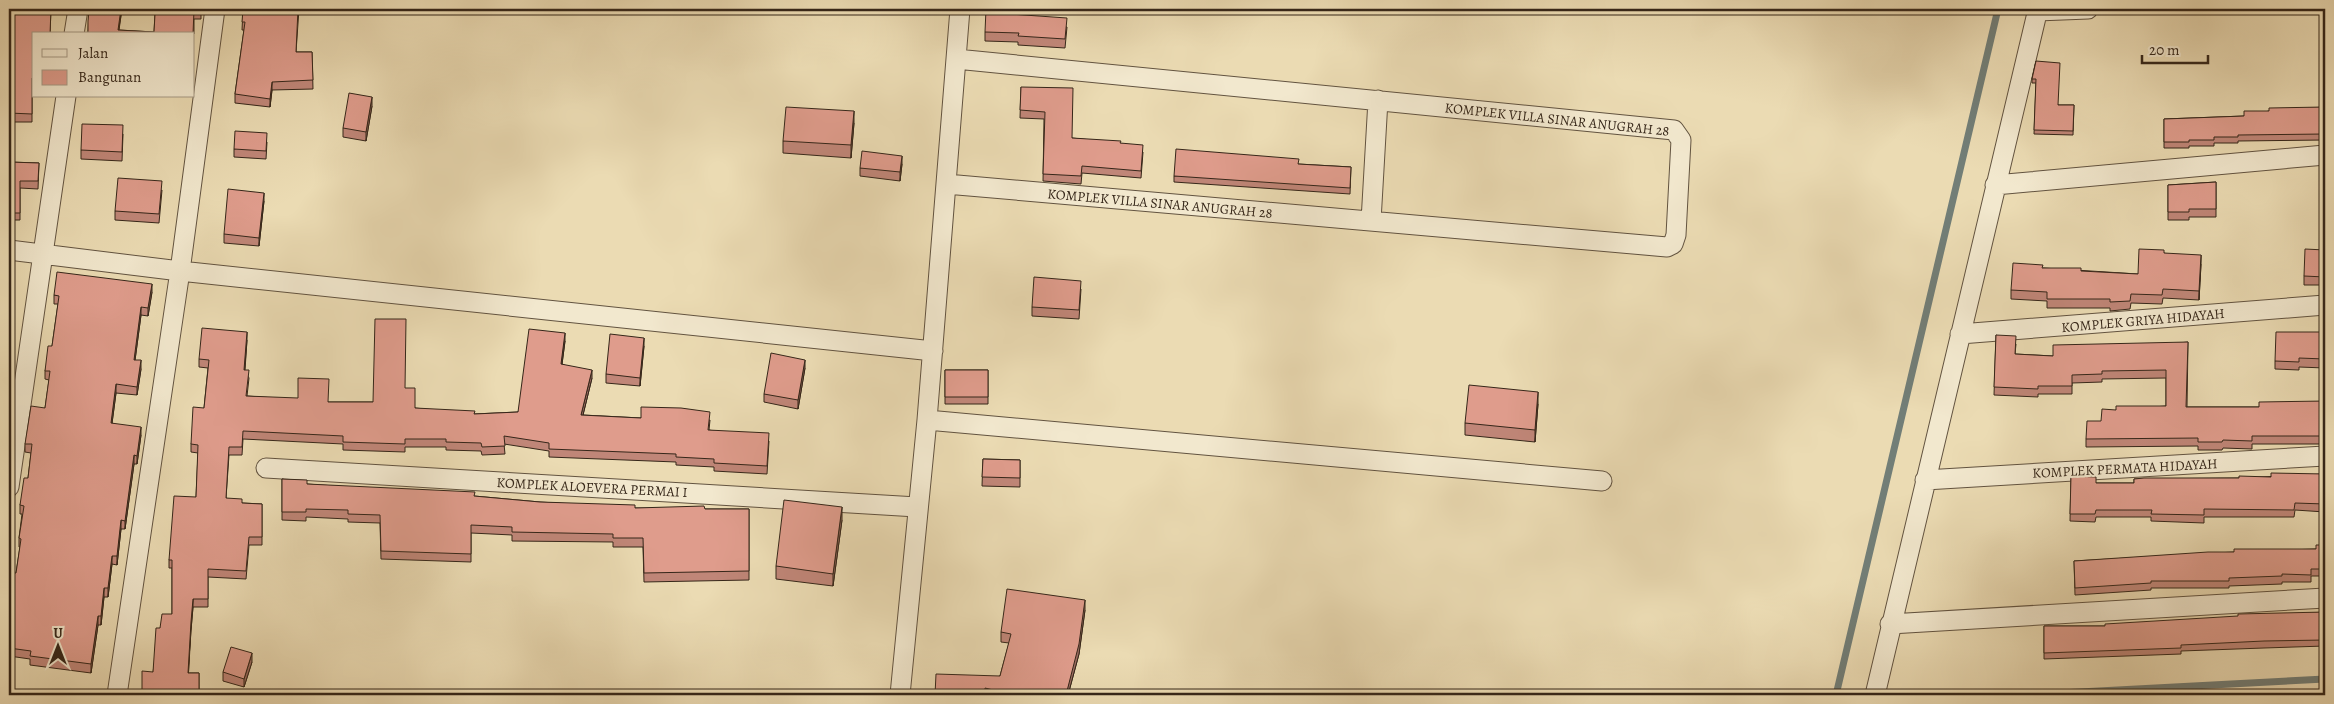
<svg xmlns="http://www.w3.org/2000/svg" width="2334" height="704" viewBox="0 0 2334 704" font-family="Alegreya,serif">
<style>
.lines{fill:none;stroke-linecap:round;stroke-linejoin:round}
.stream{stroke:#727e77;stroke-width:7}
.street-casing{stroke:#625340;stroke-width:21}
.street{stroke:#f2e8ce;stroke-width:19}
.wall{fill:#c08678;stroke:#352619}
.shaded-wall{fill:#9c6d62;stroke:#352619}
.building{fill:#df9c8c;stroke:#352619}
.labels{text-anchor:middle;stroke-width:4.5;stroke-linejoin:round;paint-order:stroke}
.street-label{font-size:14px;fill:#352619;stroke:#f2e8ce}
</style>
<rect width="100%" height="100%" fill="#ebdbb3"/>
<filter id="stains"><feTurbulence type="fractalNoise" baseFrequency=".004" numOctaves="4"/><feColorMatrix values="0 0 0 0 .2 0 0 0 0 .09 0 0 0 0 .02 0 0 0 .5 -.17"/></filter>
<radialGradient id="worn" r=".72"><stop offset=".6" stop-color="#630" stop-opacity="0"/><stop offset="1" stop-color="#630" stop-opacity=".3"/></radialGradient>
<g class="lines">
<path class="stream" d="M1836,695L1998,9
M2021,695L2325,679"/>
<g class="street-casing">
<path id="street" d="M2037,11L2088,9
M74,34L78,9
M946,184L1667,247L1673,244L1676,235L1681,140L1674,130L956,59
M1995,185L2325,155
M1371,221L1378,100
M9,250L180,271L933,351
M1960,334L2325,305
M927,420L1602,481
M266,468L917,507
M1925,480L2325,456
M9,487L66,96
M1890,624L2325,598
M117,695L180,271L215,9
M900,695L927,420L960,9
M1875,695L2038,9"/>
</g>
<use href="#street" class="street"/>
</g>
<path class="wall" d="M9,9H51L50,34H34V87H32V122H9Z
M89,9H122L119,30L154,32L155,14L201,9V19H194V34H88Z
M243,9H299L296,52H312L313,89L272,90L270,107L235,103V94L244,30H242Z
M1010,14L1067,27L1065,48L1018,45V42L985,41V32Z
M2036,61L2058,105H2074L2073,135L2034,134L2036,83H2032V79Z
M1021,87L1072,138L1120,143L1143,152L1141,178L1082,173L1081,184L1043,181L1044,119L1020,118Z
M372,106L366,141L343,137V128Z
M2324,107V140L2238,141V143H2214V146H2189V148H2164V119L2244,116L2269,111Z
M854,123L851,158L783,153V141Z
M123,134L122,161L81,159V150Z
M267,142L266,159L234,157V149Z
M9,162L39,163L38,189L20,188V220H9Z
M902,164L900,181L860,176V168Z
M1298,164L1351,167L1350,194L1174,182V176Z
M2216,182V217H2189V220H2168V185Z
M162,190L159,223L115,220V211Z
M264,201L259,246L224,243V234Z
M2325,250V285H2304V276Z
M2164,253L2201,264L2199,300L2163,298L2162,304L2131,303L2130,309L2110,311V308H2047V301L2011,299V290L2043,268L2138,274Z
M1081,289L1079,319L1032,316V307Z
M152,292L148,316L141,315L135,360L141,369L137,395L116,393L112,423L141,435L137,464H134L125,529H121L117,565L112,564L108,597H104L101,625H98L91,673L30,665V659L9,656V588L16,573L20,547H19V538L22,514H20V505L28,478L31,453L25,452V444L45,408L49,380L45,379V371L52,346L58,304H54V295Z
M2325,332V368L2299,367V370L2275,369V361Z
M1996,335L2016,344L2015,354L2053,356L2188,342L2187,407H2259L2325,401V444H2252V449L2223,448L2222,450H2198V446L2086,447V439L2101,421L2116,410L2166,406V378L2102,379V382L2072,383V394H2038V397L1994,395Z
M247,340L245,370L249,378L247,396L329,402H373L405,388L415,408L474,414L518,412L565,341L562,364L592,378L583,415L641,418L710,420L709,430L769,441L767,474L714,471V467L676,465V462L549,457V451L504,444L505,454L482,455L481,451L446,450V447H405V452L343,450V444L243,439L242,455H229L226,498L242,503L262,504V545H249L246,579L208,577V607H193L191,630L188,673H199V695H142L153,672L160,628L172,614V568H169V560L196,497L198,453L191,452V444L204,408L208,368L199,367V359Z
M644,346L640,386L606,383V374Z
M805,368L798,409L764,402V394Z
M945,370H988V404H945Z
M1538,404L1535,442L1465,435V423Z
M983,459L1020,460V487L982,486Z
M2325,474V512L2295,510L2294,517H2204V523L2151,521V517H2096L2095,522L2070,521L2071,476L2096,483H2134V479L2239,478Z
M282,479L307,484L474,496L540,502L635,508L705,509H749V580L644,582L643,547H613V542L512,541V535L471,533V562L381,559L380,523L348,522V519L306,517V521L282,520Z
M842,520L833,586L776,579V566Z
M2325,545V576H2311V582H2282V584L2229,586V588H2151V590L2075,595L2074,561L2234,552L2316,549Z
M1085,610L1079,654L1068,695H935L1000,676L1009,643L1001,642V632Z
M2325,612V646L2264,648L2181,651V654L2044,659V626H2105Z
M252,662L244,687L223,681V672Z"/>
<path class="shaded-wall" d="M121,9H122L118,34Z
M272,82V90L270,107V99Z
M372,97V106L366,141V132Z
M854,111V123L851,158V145Z
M902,156V164L900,181V172Z
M264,193V201L259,246V238Z
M2201,255V264L2199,300V291Z
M152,284V292L148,316V308Z
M141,307V315L134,368V360Z
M247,332V340L244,378V370Z
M565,333V341L561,372V364Z
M644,338V346L640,386V378Z
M141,360V369L137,395V387Z
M805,360V368L798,409V400Z
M592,370V378L581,423V415Z
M116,384V393L111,431V423Z
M1538,392V404L1535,442V430Z
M141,427V435L137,464V456Z
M134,455V464L125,529V521Z
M842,507V520L833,586V574Z
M121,520V529L117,565V556Z
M112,556V564L108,597V588Z
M104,588V597L101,625V616Z
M193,599V607L191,630L188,681L191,622Z
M1085,600V610L1079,654L1068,695H1066Z
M98,616V625L91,673V664Z
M252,653V662L244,687V679Z"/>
<path class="building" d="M9,9H51L50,34H34V78H32V114L9,113Z
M89,9H121L118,30L154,32L155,14H157V9H201V10H194L193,34H88V21Z
M243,9H298L296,52H312L313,80L272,82L270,99L235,94L245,22H242Z
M986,9H1010V14L1067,18L1065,39L1018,36L1019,33L985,32Z
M2036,61L2060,63L2058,105H2074L2073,131L2034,130L2036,79H2032Z
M1021,87L1073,88L1072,138L1121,141L1120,143L1143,145L1141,171L1082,166L1081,176L1043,174L1045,112L1020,110Z
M349,93L372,97L366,132L343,128Z
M786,107L854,111L851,145L783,141Z
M2324,107V134L2238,135V137H2214V140H2189V142H2164V119L2244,116V111H2269V108Z
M82,124L123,125L122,152L81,150Z
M235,131L267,133L266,151L234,149Z
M1176,149L1299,159L1298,164L1351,167L1350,188L1174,176Z
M862,151L902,156L900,172L860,168Z
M9,162L39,163L38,181H20V213H9Z
M118,178L162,181L159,214L115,211Z
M2216,182V209H2189V212H2168V185Z
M228,189L264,193L259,238L224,234Z
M2139,249L2164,250V253L2201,255L2199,291L2163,289L2162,295L2131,294L2130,301L2110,302V299H2047V292L2011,290L2013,263L2043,265L2042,268H2081V271L2138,274Z
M2305,249L2325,250V277L2304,276Z
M57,272L152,284L148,308L141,307L134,360H141L137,387L116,384L111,423L141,427L137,456L134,455L125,521L121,520L117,556H112L108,588H104L101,616H98L91,664L30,656L31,651L9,648V588L11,573H16L21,539L19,538L24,506L20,505L24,478H28L32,444H25L31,406L45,408L50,371H45L48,346H52L59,296L54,295Z
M1034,277L1081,281L1079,310L1032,307Z
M375,319H406L405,388H415V408L475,411L474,414L518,412L529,329L565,333L561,364L592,370L581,415L641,418V407L681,408L710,412L708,430L769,433L767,466L714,463V459L676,457V454L549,449V443L504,436L505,446L482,447L481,443L446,442V439H405V444L343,442V436L243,431L242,447H229L226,498L242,499V503L262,504V537H249L246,571L208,569V599H193L191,622L188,673H199V691H185V695H142V671L153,672L156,628H160L162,614H172V560H169L174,496L196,497L198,445L191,444L193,407L204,408L209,360L199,359L202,328L247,332L244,370H249L246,396L298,398V378L329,379L328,402H373Z
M2276,332H2325V359L2299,358V362L2275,361Z
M610,334L644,338L640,378L606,374Z
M1996,335L2016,336L2015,354L2053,356V345L2188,342L2186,407H2259V402L2325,401V436H2252V441L2223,440L2222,442H2198V438L2086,439L2087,421H2101L2102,409L2116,410V406H2166V370L2102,371V374L2072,375V386H2038V389L1994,387Z
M771,353L805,360L798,400L764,394Z
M945,370H988V397H945Z
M1469,385L1538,392L1535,430L1465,423Z
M983,459L1020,460V478L982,477Z
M2271,473L2325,474V504L2295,503L2294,510L2204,509V515L2151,514L2152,510H2096L2095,514H2070L2071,476L2096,477V483H2134V479L2144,478H2239V476L2271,477Z
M282,479L307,480V484L475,492L474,496L540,502L635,505V508L704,506L705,509H749V571L644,573L643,538H613V534L512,532V527L471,525V554L381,551L380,515L348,514V510L306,509V512H282Z
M784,500L842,507L833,574L776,566Z
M2316,545H2325V569H2311V575L2282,574V576L2229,578V581H2151V583L2075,588L2074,561L2208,552H2234V549H2316Z
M1007,589L1085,600L1079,644L1066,695H1013L985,688V695H935L936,674L1000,676L1011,634L1001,632Z
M2325,612V640L2264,641L2181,645V648L2044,653V626H2105V624L2238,616V614Z
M231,647L252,653L244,679L223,672Z"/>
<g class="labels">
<g class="street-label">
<text transform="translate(1557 119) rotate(6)" y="5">KOMPLEK VILLA SINAR ANUGRAH 28</text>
<text transform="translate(1160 203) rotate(5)" y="5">KOMPLEK VILLA SINAR ANUGRAH 28</text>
<text transform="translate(2143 320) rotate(-5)" y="5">KOMPLEK GRIYA HIDAYAH</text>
<text transform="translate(2125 468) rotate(-3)" y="5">KOMPLEK PERMATA HIDAYAH</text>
<text transform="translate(592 487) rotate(3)" y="5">KOMPLEK ALOEVERA PERMAI I</text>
</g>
</g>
<rect width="2334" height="704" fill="none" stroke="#ebdbb3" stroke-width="30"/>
<rect x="10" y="10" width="2314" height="684" fill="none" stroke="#352619" stroke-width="2.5"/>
<rect x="15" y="15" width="2304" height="674" fill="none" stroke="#352619"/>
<rect x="32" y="32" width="162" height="65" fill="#f2e8ce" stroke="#a69a86"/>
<rect x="42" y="49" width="25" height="8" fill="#f2e8ce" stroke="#a69a86"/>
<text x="78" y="58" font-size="15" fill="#352619">Jalan</text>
<rect x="42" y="70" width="25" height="15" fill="#df9c8c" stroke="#a69a86"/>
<text x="78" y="82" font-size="15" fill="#352619">Bangunan</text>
<g transform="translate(58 646)" stroke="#f2e8ce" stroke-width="4" paint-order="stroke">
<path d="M0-4L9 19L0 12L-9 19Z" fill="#352619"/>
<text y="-8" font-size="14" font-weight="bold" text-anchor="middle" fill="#352619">U</text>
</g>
<path d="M2142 55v8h66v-8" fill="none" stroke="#352619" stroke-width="2.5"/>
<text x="2149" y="55" font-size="15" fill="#352619" stroke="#f2e8ce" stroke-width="4" paint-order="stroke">20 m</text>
<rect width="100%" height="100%" filter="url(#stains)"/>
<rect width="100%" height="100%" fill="url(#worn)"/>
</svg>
